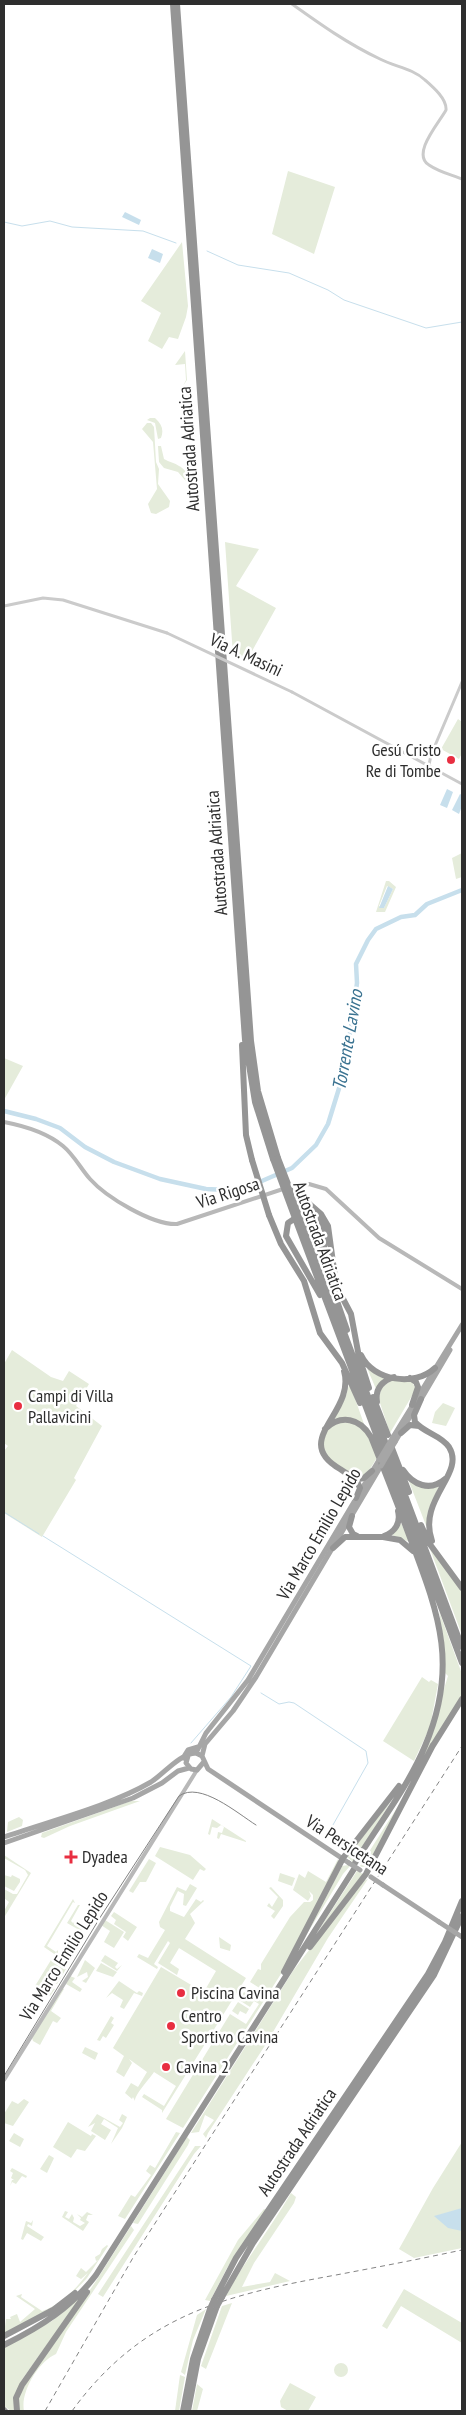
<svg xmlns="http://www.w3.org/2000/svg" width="466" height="2415" viewBox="0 0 466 2415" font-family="'PT Sans Narrow',sans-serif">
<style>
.green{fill:#e5ecdb;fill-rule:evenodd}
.water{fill:#c7dfec}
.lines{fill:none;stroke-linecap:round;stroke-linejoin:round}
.stream{stroke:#c7dfec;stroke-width:1}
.river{stroke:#c7dfec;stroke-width:4.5}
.tertiary{stroke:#cbcbcb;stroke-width:3}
.secondary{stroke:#b8b8b8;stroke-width:4}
.primary{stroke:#a6a6a6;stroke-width:5}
.motorway{stroke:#959595;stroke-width:6}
.tram{stroke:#838383;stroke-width:1}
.rail{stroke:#838383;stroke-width:1;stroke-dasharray:5 4;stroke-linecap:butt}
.tertiary-bridge{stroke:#cbcbcb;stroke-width:3}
.primary-bridge{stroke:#a6a6a6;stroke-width:5}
.motorway-bridge{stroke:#959595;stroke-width:6}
.poi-dot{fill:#e82e41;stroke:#fff;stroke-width:2}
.labels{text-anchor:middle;stroke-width:5;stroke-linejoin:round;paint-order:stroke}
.street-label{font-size:18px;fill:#2e2e2e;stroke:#fff}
.poi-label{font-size:18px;fill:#2e2e2e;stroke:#fff;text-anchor:start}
.water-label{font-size:19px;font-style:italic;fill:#3b7391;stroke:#fff}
</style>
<rect width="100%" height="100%" fill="#fff"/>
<path class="green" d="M288,171L335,187L314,254L272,234Z
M182,242L188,306L186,317L178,339L169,337L162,349L148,341L161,313L141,301Z
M185,351L187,380L183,386L186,380L185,364L175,365Z
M150,418H155C162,424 164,430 161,438L158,439L155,423L147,420Z
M147,423H151L154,427L156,462L159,469L158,484L170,501L169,507L156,514L151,513L148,504L157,489L153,442L142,429Z
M158,446H161L164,459C169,462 175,463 179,466C187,470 196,485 196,493L178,472L164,468L159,462Z
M225,542L259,549L236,586L276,608L246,662L233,655Z
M458,719L462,722V753L459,759L441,749Z
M462,853V877L456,879L452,858Z
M386,881H389L396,887L385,912H376ZM387,886L393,889L384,908L379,906Z
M4,1058L23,1066L4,1100Z
M12,1350L51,1377L63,1381L69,1371L89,1384L76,1406L102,1426L74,1478L76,1480L42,1537L4,1513V1451L8,1446L4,1443V1364Z
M367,1368L378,1376L387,1378L376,1389Z
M392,1380H411L416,1389L390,1433L379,1400L381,1388Z
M349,1385L352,1390L364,1424L349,1417L333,1421L345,1399Z
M443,1403L455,1408L446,1426L432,1423L435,1412Z
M352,1422L365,1431L378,1456L370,1469L361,1478C352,1473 341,1469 333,1463C319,1453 321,1426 340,1423C343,1422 348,1422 352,1422Z
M408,1479L413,1483L439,1486L428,1511L427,1528Z
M401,1523L410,1542L392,1535Z
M430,1549L462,1591V1635Z
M439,1611L462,1674V1697L422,1759L448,1676L444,1672V1643Z
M422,1677L429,1682L431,1680L438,1684L430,1727L414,1761L383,1741Z
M393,1798L353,1862L347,1857Z
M131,1801H140L70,1826L44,1838L41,1837L42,1833Z
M400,1803L368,1866L362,1867L360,1866Z
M19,1817L23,1820L22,1826L7,1832L8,1822Z
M212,1819L246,1841V1842L221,1834L219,1839L217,1838L218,1832L222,1833L224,1827L221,1825L217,1828L212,1827L210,1835L208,1834Z
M160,1847L190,1855L206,1869L204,1871L200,1869L193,1880L155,1856Z
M4,1855L31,1873L5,1916L4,1911L9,1902L4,1898V1889L13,1894H17L28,1875L25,1870L4,1858Z
M149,1859L156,1863L146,1882H140L133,1893L129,1891Z
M338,1859V1864L286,1966L183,2128L166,2119L230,2014L246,2024L259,2004L254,2001L250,2007L239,2000L244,1992L255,1999L261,1989L250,1982L258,1969L261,1970V1964L290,1917L304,1902H310L313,1900V1895L309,1891L311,1896L308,1901L293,1890L299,1874L305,1878L308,1871L326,1882Z
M348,1865L350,1866L343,1874L307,1934L342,1866Z
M357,1871L363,1874L315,1936Z
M4,1872V1875L11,1877L12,1875L20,1879V1882L14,1891L4,1886Z
M280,1873L295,1878L292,1886L278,1881Z
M368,1879L328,1938L266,2044L208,2133L206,2138L203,2134L214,2120L205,2115L199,2132L191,2133L293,1971L361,1882Z
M190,1884L197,1888L186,1906L183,1905L184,1894L178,1891L170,1907V1911L184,1917L196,1899L201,1902L203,1900L204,1901L190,1914L195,1923L185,1939L246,1978L162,2113V2110L142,2097L144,2094L164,2106L176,2086L154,2072C148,2081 135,2094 135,2101L133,2097L132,2099L125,2093L131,2083L138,2087L147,2072L129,2059L132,2063L124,2077L116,2072L124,2056L113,2048L161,1967L203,1992L205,1997L208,1992L205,1990L216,1971L179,1948L170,1963L179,1969L177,1975L158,1963L170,1943L168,1941L154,1964L158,1967L157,1969L137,1957L139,1954L148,1958L165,1930L160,1927L159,1922L177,1887L186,1891Z
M271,1887L283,1900V1906L274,1919L271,1916L275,1911L267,1906L269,1903L272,1907L278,1897L269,1888Z
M73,1899L75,1903L73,1902L47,1946L56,1952L58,1950V1955L66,1960V1962L44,1947Z
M78,1905H80L71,1921L73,1923L76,1921L84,1927L81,1931L67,1923Z
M114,1912L137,1927L128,1941L123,1937L126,1932L114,1924L116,1920L111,1916Z
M105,1920L124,1932L114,1948L104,1942L110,1931L101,1925Z
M219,1937L231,1945L230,1951L220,1948Z
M105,1955L118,1963L115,1967L117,1969L122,1965L117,1971L101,1961Z
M51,1960L66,1969L57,1984L45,1977L41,1984L55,1989L50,1996L35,1986Z
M85,1960L95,1968L86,1983L82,1981L88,1977L87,1972L77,1977Z
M101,1963L117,1972L113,1977L96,1971Z
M70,1976L75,1978L72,1982L82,1989L80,1992L66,1984Z
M119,1981L137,1993L139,1991L143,1993L142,1996L134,1993L124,2009L120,2007L123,2000L112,1993L106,1998Z
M62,1988L64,1989L51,2011L61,2018L57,2023L53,2021L40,2045L33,2041L32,2038Z
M238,2002L249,2009L246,2014L240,2011L238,2015L232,2011Z
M111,2016L114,2018L111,2023L114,2025L106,2038L103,2036L100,2041L97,2040Z
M85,2047L98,2053L95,2060L82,2053Z
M24,2099L29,2102L13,2126L4,2123V2114L12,2101L18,2104Z
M97,2114L120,2127L123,2123L119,2120L122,2114L127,2117L122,2128L111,2144L118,2128L104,2119L101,2124L111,2130L105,2140L91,2131L95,2123L88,2127Z
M68,2122L91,2136L92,2134L96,2136L85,2151L77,2149L71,2158L53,2147Z
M176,2132L180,2133L125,2219L118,2216L131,2195L135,2197L151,2175L146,2171L150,2165L155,2168Z
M14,2133L24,2139L20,2147L9,2141Z
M187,2137L190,2140L188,2145L138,2224L133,2223Z
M462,2142V2248L414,2258L399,2249L433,2188Z
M195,2146H201L194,2154L103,2297L98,2294Z
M49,2155L54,2158L47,2173L40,2169Z
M12,2168L27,2176L26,2178L22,2176L16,2184L12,2182L10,2186L12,2180H14L11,2178L13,2173L10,2171Z
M291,2193L296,2197L294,2203L254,2263L242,2287L270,2282L275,2273L290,2281L226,2296C245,2260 271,2228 291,2193Z
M264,2209L266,2210L227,2268L210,2301L205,2300L238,2240Z
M65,2211L68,2212L65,2217L69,2219L72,2214L74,2218L73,2222L80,2226L85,2223L80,2220L81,2218L77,2214L82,2217L87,2212L93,2215H88L86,2220L89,2222L83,2231L62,2217Z
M33,2220L32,2226L28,2224L27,2226L44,2237L41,2241L27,2233L23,2240L21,2239L26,2221L31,2223Z
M131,2226L134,2230L66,2332L56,2354C39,2361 20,2392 24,2411H19V2394L96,2281Z
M107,2245L108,2246L87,2278L67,2299L4,2334L6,2319H11L10,2317L17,2314L20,2322L35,2309L16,2296L22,2294L21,2297L42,2311C61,2305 76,2289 88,2273L81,2279L76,2276L81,2268L86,2272L98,2260L96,2261L95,2257L100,2254L102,2249Z
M87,2289L21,2381L15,2411H11L4,2406V2347L52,2321Z
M404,2289L462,2323V2343L401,2306L387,2329L382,2326Z
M232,2303L206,2369L201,2366L222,2306Z
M206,2309L193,2340L185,2375L181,2372L197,2315Z
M334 2370a7 7 0 1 1 14 0a7 7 0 1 1-14 0Z
M180,2375L185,2377L179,2411H175Z
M290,2383L316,2397L308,2411H288L281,2407L280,2401Z
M197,2384L203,2389L197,2411H192Z"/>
<path class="water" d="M125,212L141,220L139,225L122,217Z
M152,249L163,254L160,263L148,258Z
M447,789L453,792L447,808L440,805Z
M460,794L462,795V806L459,814L452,810Z
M388,886L393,889L384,908H379Z
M462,2208V2231L448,2228L434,2216Z"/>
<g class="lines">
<path class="stream" d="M4,222L22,226L50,221L72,227L143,231L176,243
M207,251L238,265L289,273L328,290L344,300L426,328L462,322
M4,1512L39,1534
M43,1536L251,1666L231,1697L191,1743
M261,1693L279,1704L289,1702L294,1703L366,1751L368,1763L325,1839"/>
<path class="river" d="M4,1111L36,1119L60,1128L85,1147L114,1162L160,1179L206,1189L227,1190L248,1187L292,1168L316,1145L328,1124L345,1069L357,983L356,964L368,940L376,929L401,917L415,915L427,904L462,890"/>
<path class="tertiary" d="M292,4C320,24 348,44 380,59C395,67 412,68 425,80C433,87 447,99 446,110C439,123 411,154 429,165C439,172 452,175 462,179
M4,606L43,598L63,600L167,633
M292,692L462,784
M429,765L431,755L462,682"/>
<path class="secondary" d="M4,1122C25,1126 46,1132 63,1146C74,1155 81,1169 90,1179C106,1197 152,1225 177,1224L292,1186L309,1184L326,1189L379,1238L462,1289
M4,2080L197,1770"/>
<path class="primary" d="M420,1401L450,1350
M393,1437L462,1325
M395,1442L414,1410
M196,1753L206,1733L248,1680L379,1460
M188,1756L186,1763L191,1769L197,1770L203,1763
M202,1756L205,1744L233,1711L256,1677L381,1466
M183,1758L188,1750L198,1747
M4,1837C50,1821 110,1806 151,1782C165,1773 179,1754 196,1753L202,1756L208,1769L349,1863
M4,1843L133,1798L162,1783L178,1771L189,1768
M383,1885L439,1922"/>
<path class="motorway" d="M173,4L245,1040L255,1102L273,1159
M177,4L251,1041L258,1091L278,1158
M242,1045L246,1135L252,1160
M298,1194L321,1214L328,1226L335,1277
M305,1213C321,1217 328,1229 325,1244
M269,1215L281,1244L304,1281L320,1333L342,1363L360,1403
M302,1220L462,1647
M296,1221L462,1663
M323,1251L322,1258L326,1271
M330,1281L347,1330
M320,1295L286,1236L288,1223L297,1217H307L316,1227L331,1276L351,1314L359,1357L369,1388
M361,1355C373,1381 415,1387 435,1368
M344,1371C356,1413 290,1440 340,1469C348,1474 355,1481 364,1478L372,1471
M410,1378L416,1382L418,1387L412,1405
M373,1397L388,1435
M421,1399L414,1415L415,1422C424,1433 441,1435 449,1447C466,1474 417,1499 432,1541
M377,1402C375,1389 382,1381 394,1377
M325,1429C341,1414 360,1418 371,1437C385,1472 399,1508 412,1543C440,1617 458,1668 425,1746C408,1787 378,1825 355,1863
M401,1433L410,1425L419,1426
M390,1443L409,1492
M403,1470C413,1485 430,1492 445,1479
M356,1479L360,1488L356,1498
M352,1516L349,1527L353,1534L357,1536
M421,1525L429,1543L462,1588
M384,1536C395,1532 401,1523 398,1511
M333,1548L345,1537H383L400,1540L413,1551
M432,1747L462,1699
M310,1947L366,1874L433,1745
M284,1972L343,1858L399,1786
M222,2297L253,2243L434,1975L462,1916
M214,2300L236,2258L428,1974L445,1942L462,1901
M4,2336L53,2310L75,2293
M4,2345C40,2327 71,2308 96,2275L354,1869
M4,2410L5,2411
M17,2411L16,2398L22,2385L87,2292
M183,2411L193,2359L210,2309
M188,2411L198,2359L217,2306"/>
<path class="tram" d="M4,2076L101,1916L179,1796C200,1781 237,1813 256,1825"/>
<path class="rail" d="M45,2411L134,2256L462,1746
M72,2411C142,2315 225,2295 336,2275C378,2267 420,2259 462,2250"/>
<path class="tertiary-bridge" d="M167,633L292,692"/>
<path class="primary-bridge" d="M379,1460L393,1437
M381,1466L395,1442
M349,1863L360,1870
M371,1877L383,1885
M439,1922L462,1937"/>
<path class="motorway-bridge" d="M278,1158L302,1220
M273,1159L296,1221
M252,1160L269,1215
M323,1251L325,1244
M217,2306L222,2297
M210,2309L214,2300"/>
</g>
<g class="poi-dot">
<circle cx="451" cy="760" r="5"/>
<circle cx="18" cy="1406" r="5"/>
<path d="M68.5 1849.5h5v5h5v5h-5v5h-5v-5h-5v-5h5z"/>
<circle cx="181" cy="1993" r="5"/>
<circle cx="171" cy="2026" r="5"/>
<circle cx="166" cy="2067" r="5"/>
</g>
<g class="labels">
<g class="street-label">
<text transform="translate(189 449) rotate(-94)" y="6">Autostrada Adriatica</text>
<text transform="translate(246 655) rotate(25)" y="6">Via A. Masini</text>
<text transform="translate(217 853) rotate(-94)" y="6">Autostrada Adriatica</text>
<text transform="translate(228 1193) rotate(-18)" y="6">Via Rigosa</text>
<text transform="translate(320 1241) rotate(70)" y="6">Autostrada Adriatica</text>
<text transform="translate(319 1534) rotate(-60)" y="6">Via Marco Emilio Lepido</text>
<text transform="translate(347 1845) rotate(33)" y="6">Via Persicetana</text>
<text transform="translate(64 1956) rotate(-58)" y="6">Via Marco Emilio Lepido</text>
<text transform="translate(297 2142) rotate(-56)" y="6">Autostrada Adriatica</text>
</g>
<g class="poi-label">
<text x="441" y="756" text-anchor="end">Gesú Cristo<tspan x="441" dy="21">Re di Tombe</tspan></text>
<text x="28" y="1402">Campi di Villa<tspan x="28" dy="21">Pallavicini</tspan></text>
<text x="82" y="1863">Dyadea</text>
<text x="191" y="1999">Piscina Cavina</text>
<text x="181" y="2022">Centro<tspan x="181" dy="21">Sportivo Cavina</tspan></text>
<text x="176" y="2073">Cavina 2</text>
</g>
<g class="water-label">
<text transform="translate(347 1040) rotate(-80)" y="7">Torrente Lavino</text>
</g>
</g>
<rect width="466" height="2415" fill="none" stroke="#2e2e2e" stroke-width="10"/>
</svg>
